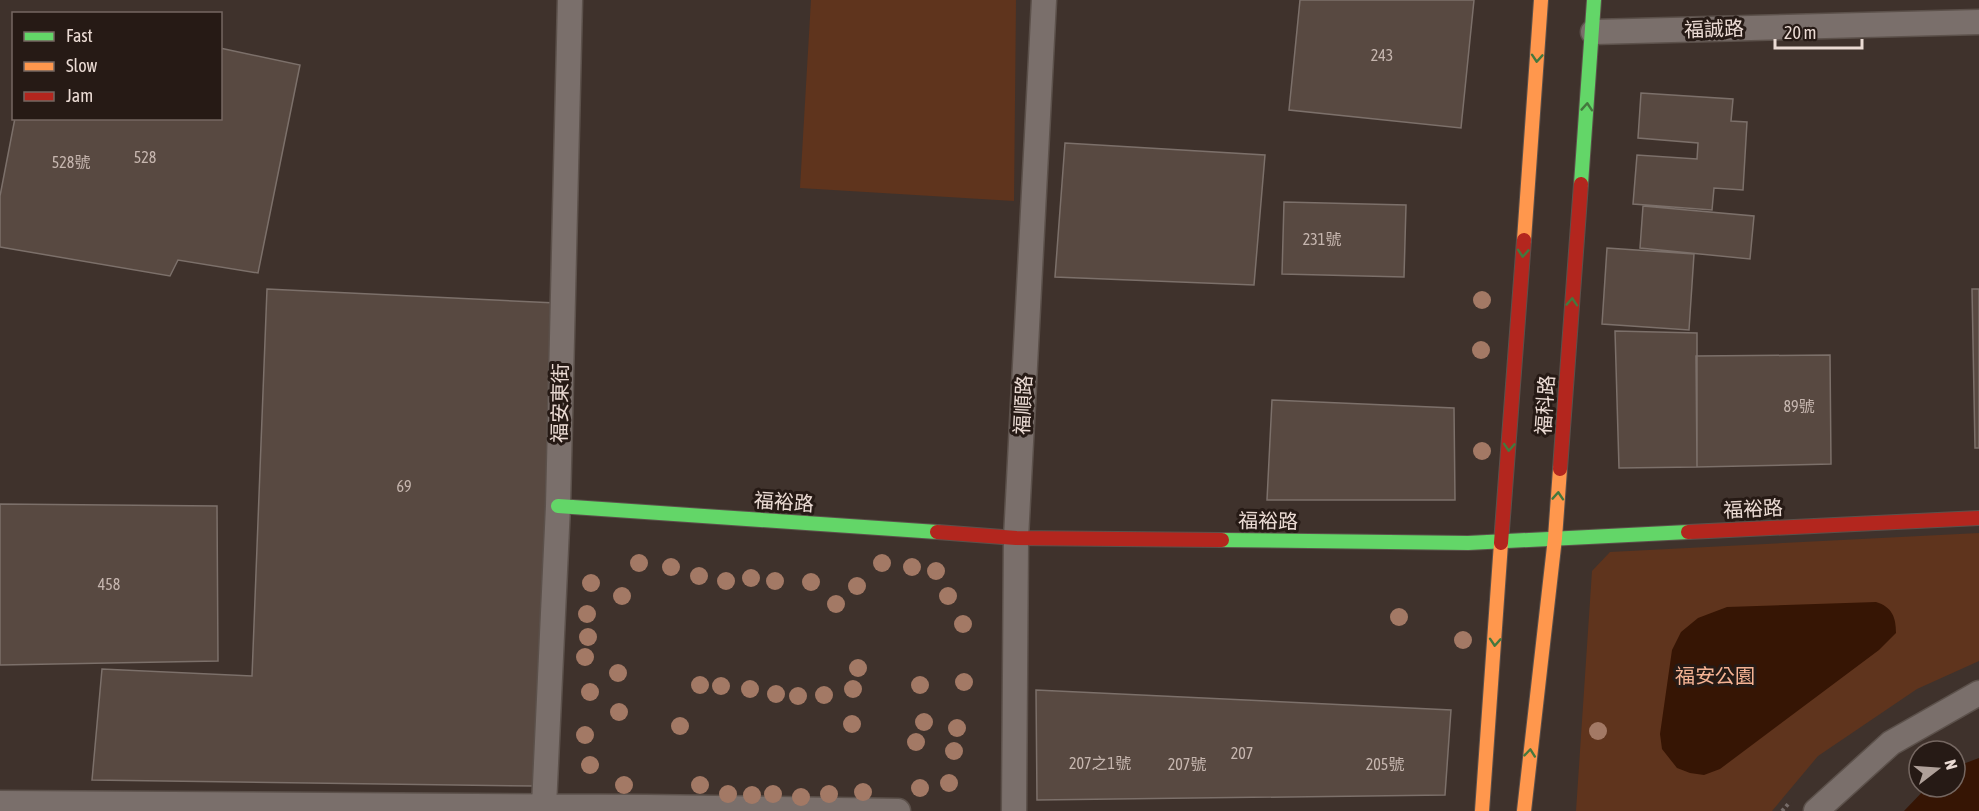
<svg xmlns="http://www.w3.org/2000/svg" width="1979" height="811" viewBox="0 0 1979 811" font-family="'Asap Condensed','Noto Sans TC',sans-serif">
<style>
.green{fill:#5f341d}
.water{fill:#361504}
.building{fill:#584941;stroke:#7c706a;stroke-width:1.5}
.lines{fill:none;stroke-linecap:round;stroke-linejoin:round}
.street-casing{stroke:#5c514b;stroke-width:27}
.fast-casing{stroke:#5c514b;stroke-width:16}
.slow-casing{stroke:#5c514b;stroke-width:16}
.jam-casing{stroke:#5c514b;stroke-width:16}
.path{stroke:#766c68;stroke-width:4;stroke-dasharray:3 3;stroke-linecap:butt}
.street{stroke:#7a6f6b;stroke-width:24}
.fast{stroke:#63d668;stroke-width:14}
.slow{stroke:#ff974d;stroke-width:14}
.jam{stroke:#b3261e;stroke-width:14}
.tree{fill:#a37965}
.oneway{stroke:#44783e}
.labels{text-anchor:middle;stroke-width:6;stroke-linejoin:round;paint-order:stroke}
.number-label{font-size:16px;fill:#c6b6af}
.street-label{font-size:20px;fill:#ebdbd4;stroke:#261a15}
.park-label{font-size:20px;fill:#f5b394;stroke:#261a15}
</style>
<rect width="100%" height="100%" fill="#3f322c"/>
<path class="green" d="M811,0H1016L1014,201L800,188Z
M1979,533V661L1917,689L1818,756L1772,811H1576L1592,571L1610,552Z"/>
<path class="water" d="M1876,602C1892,607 1896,617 1896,633L1879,650L1720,769L1704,775L1690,773L1677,768L1662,749L1660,734L1672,650L1681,632L1698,618L1727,607Z
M1979,758V811H1904L1927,787H1955V767Z"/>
<path class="building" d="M1300,0H1474L1461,128L1289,110Z
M220,48L300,65L258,273L178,260L170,276L0,247V196L15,118H220Z
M1641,93L1733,99L1731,121L1747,122L1743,190L1714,188L1712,210L1633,204L1637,155L1697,159L1698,143L1638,138Z
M1065,143L1265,155L1254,285L1055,277Z
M1284,202L1406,205L1404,277L1282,274Z
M1643,206L1754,216L1750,259L1640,248Z
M1607,248L1694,254L1689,330L1602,324Z
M267,289L556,303L535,786L92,780L102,669L252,676Z
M1972,289H1979V448H1975Z
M1615,331L1697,333V467L1619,468Z
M1830,355L1831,464L1697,467L1696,356Z
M1272,400L1454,408L1455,500H1267Z
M0,504L217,506L218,661L0,665Z
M1036,690L1451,710L1445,795L1037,800Z"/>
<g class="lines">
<g class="street-casing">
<path id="street" d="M1593,32L1979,22
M0,803L647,807L898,811
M544,806L558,506L570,0
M1014,811L1016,538L1044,0
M1816,811L1891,743L1979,693"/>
</g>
<g class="fast-casing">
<path id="fast" d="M1581,184L1594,0
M558,506L937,532
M1222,540L1468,543L1688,532"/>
</g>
<g class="slow-casing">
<path id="slow" d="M1524,240L1541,0
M1482,811L1501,543
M1524,811L1555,538L1560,469"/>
</g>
<g class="jam-casing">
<path id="jam" d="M1560,469L1581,184
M937,532L1016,538L1222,540
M1688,532L1979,518
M1501,543L1524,240"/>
</g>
<path class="path" d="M1782,811L1790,802"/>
<use href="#street" class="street"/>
<use href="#fast" class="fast"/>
<use href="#slow" class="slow"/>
<use href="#jam" class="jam"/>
</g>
<g class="tree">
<circle cx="1482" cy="300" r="9"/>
<circle cx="1481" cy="350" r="9"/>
<circle cx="1482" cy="451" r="9"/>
<circle cx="639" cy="563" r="9"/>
<circle cx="882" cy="563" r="9"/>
<circle cx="671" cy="567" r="9"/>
<circle cx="912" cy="567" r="9"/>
<circle cx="936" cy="571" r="9"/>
<circle cx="699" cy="576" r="9"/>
<circle cx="751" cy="578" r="9"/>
<circle cx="726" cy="581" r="9"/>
<circle cx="775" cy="581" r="9"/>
<circle cx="811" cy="582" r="9"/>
<circle cx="591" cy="583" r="9"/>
<circle cx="857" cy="586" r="9"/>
<circle cx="622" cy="596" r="9"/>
<circle cx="948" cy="596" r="9"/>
<circle cx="836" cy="604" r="9"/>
<circle cx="587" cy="614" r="9"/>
<circle cx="1399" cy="617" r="9"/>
<circle cx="963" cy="624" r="9"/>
<circle cx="588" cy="637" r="9"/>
<circle cx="1463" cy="640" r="9"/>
<circle cx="585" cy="657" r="9"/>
<circle cx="858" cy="668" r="9"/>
<circle cx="618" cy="673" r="9"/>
<circle cx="964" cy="682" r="9"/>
<circle cx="700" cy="685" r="9"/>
<circle cx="920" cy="685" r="9"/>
<circle cx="721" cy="686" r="9"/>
<circle cx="750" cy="689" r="9"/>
<circle cx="853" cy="689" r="9"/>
<circle cx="590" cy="692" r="9"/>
<circle cx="776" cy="694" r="9"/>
<circle cx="824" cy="695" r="9"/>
<circle cx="798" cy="696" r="9"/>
<circle cx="619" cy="712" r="9"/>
<circle cx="924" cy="722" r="9"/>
<circle cx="852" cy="724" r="9"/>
<circle cx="680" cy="726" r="9"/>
<circle cx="957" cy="728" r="9"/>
<circle cx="1598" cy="731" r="9"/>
<circle cx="585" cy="735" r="9"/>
<circle cx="916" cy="742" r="9"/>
<circle cx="954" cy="751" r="9"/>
<circle cx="590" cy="765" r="9"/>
<circle cx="949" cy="783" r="9"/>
<circle cx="624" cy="785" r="9"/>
<circle cx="700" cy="785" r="9"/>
<circle cx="920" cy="788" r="9"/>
<circle cx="863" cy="792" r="9"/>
<circle cx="728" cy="794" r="9"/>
<circle cx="773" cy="794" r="9"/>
<circle cx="829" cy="794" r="9"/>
<circle cx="752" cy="795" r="9"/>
<circle cx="801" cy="797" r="9"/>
</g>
<defs><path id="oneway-chevron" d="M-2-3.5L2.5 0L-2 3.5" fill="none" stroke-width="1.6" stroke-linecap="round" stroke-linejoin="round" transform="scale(1.5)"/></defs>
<g class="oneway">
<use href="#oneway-chevron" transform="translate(1537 58) rotate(94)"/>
<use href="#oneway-chevron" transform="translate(1587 107) rotate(-86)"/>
<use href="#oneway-chevron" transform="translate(1523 253) rotate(94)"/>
<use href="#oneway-chevron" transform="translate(1572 302) rotate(-86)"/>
<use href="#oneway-chevron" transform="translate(1509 447) rotate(94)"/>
<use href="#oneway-chevron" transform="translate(1558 496) rotate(-86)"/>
<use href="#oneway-chevron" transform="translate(1495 642) rotate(94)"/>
<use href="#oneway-chevron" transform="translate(1530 753) rotate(-84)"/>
</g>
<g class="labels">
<g class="number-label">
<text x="1382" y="61">243</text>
<text x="145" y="163">528</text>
<text x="71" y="168">528號</text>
<text x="1322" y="245">231號</text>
<text x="1799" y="412">89號</text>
<text x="404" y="492">69</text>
<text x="109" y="590">458</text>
<text x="1242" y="759">207</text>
<text x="1100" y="769">207之1號</text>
<text x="1187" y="770">207號</text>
<text x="1385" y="770">205號</text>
</g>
<g class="street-label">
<text transform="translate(1714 29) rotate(-2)" y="7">福誠路</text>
<text transform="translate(560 403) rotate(-89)" y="7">福安東街</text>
<text transform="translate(1023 405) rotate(-87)" y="7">福順路</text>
<text transform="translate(1545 405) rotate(-86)" y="7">福科路</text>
<text transform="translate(784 502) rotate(4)" y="7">福裕路</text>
<text transform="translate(1753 509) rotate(-3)" y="7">福裕路</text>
<text transform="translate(1268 521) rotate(1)" y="7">福裕路</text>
</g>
<g class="park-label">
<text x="1715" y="683">福安公園</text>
</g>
</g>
<rect x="12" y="12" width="210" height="108" fill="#261a15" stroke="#756761" stroke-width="1.5"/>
<rect x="24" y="32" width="30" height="9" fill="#63d668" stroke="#756761" stroke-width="1.5"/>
<text x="66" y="42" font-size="18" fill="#ebdbd4">Fast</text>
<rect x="24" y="62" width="30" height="9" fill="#ff974d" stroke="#756761" stroke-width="1.5"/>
<text x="66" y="72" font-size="18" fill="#ebdbd4">Slow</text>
<rect x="24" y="92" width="30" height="9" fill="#b3261e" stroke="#756761" stroke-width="1.5"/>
<text x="66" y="102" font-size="18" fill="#ebdbd4">Jam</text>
<g transform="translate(1937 769) rotate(73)"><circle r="28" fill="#261a15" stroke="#756761" stroke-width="1.5"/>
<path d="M0-4.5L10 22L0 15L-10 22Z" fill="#afa099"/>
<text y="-9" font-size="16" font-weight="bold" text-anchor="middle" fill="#ebdbd4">N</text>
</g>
<path d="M1775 39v9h87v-9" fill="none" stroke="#ebdbd4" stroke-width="3"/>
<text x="1784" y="39" font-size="18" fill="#ebdbd4" stroke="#261a15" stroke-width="4.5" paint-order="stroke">20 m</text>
</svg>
